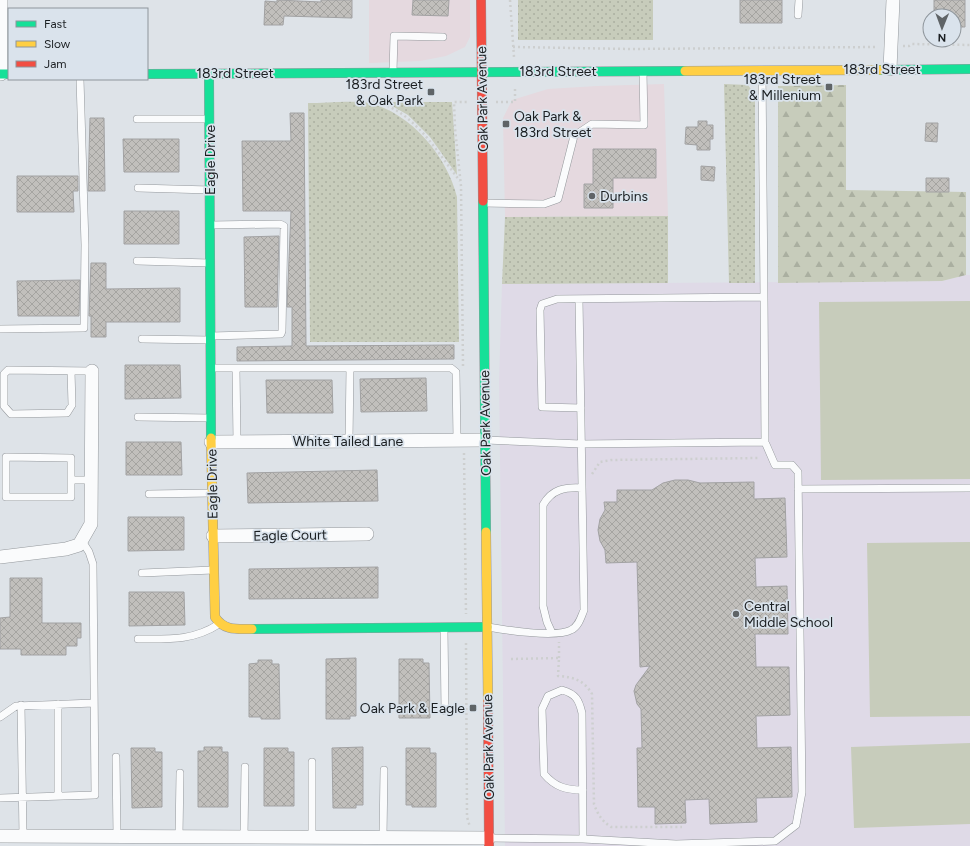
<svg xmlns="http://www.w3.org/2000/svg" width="970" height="846" viewBox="0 0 970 846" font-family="Figtree,sans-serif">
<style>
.commercial{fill:#e5d9df}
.education{fill:#dfdae7}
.grass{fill:url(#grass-dots)}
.forest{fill:url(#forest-firs)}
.pitch{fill:#c7ccbb}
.building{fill:url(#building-cross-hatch);stroke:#a2a2a3}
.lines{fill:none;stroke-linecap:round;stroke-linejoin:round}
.lane-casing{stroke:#94989c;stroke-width:8}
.street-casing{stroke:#94989c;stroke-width:14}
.fast-casing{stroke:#94989c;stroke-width:10}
.slow-casing{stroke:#94989c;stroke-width:10}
.jam-casing{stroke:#94989c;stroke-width:10}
.path{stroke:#cdcfcf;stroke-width:2.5;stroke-dasharray:2 3;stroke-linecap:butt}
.lane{stroke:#fafbfc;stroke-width:7}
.street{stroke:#fafbfc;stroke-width:13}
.fast{stroke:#16e098;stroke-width:9}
.slow{stroke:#ffcf43;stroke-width:9}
.jam{stroke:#f24e42;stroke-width:9}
.poi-dot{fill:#5f6467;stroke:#dae3ec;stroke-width:1.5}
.labels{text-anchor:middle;stroke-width:3.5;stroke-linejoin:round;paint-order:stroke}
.street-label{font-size:14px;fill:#1b1f22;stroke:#dae3ec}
.poi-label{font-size:14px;fill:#1b1f22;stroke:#dae3ec;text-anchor:end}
</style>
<defs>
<pattern id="grass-dots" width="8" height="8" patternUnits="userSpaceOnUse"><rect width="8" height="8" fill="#c7ccbb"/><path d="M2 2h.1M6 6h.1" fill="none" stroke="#aaafa0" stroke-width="1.8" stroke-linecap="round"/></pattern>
<pattern id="forest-firs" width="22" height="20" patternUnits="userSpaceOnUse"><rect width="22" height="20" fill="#c7ccbb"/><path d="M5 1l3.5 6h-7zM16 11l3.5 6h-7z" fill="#aaafa0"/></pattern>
<pattern id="building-cross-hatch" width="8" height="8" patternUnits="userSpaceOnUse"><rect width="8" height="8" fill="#c1bfbc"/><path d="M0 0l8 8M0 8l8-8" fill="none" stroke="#a5a4a1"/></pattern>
</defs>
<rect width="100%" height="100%" fill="#dee3e8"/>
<path class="commercial" d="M369,0H470V37L465,47L446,56L420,61L369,63Z
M664,84L668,216L505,217L503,118L512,100L548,89L597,86Z"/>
<path class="education" d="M966,275H970V846H505L499,381L502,284L942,281Z"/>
<path class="grass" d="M518,0H653V40H518Z
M724,84L748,85L755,95V283H729Z
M385,102H452L457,175L430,137L408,115Z
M308,103C324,103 354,100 369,103C411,113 447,156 457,197L459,342H310Z
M668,216V283L502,284L505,217Z"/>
<path class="forest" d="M846,85V190L966,192V275L942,281L778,283V86Z"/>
<path class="pitch" d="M970,301V479L821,480L819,302Z
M970,542V716L870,717L867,543Z
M970,743V824L854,828L851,747Z"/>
<path class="building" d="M277,0L321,2V0H352V18L284,16L283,25H264L265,1L277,2Z
M413,0H449L448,16L412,15Z
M740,0H782V23H740Z
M934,0H965V27H954V16H934Z
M290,113H304L306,346L454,345V359L237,361V347L292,346V307H287L291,211H243L242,141H291Z
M90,118H104L105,191H88Z
M698,121H707V125H713V139H710V150H697V145L685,144L686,127H698Z
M926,123H938L937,142L925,141Z
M123,139H179V172H124Z
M593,149H656V178H613V208H584V184H593Z
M701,166L715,167L714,181L701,180Z
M17,176H78V191H73L74,212H17Z
M926,178H949V192H926Z
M124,211H179V244H124Z
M279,236L277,307H245L244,237Z
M91,263H106V289L180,288V322H106V337H91V316H89Z
M80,280L79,316H18L17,281Z
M125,365H180L181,398L125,399Z
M426,378L427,411L361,412L360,379Z
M266,380H332L333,413H267Z
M126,442H181L182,475H126Z
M377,470L378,501L248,503L247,473Z
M675,480H688L700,483L754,482V499L785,498L787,557L755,558L756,587L787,586L788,634H755L756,667H789L790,715L756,716L757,748L791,747L792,797L756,798L757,822L710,824L709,799L685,800L686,823L655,824V807H638L637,748H642L641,709L637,704L634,691L636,685L650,666L640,667L637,562L606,563L605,550L600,541L598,530L600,519L605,510L604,502H617V490H652L663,483Z
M128,517H184V550L128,551Z
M378,567V598L249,599V569Z
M10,578H42V623H81V638H77V646H66V655H21V649H0V618L10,617Z
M129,592H184L185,625L129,626Z
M356,658V716H350V719H326V659Z
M399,659H423V663H429L430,718H399Z
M258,660H272V664H279L280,719H261V717H249V664L258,663Z
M204,747H222V752H228V807H198V751H204Z
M363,747V805H356V808H333L332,748Z
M131,748H155V752H162V807L132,808Z
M264,748H288V752H294V806H264Z
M406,748H430V753H436V807H412V805H406Z"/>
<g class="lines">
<g class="lane-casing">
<path id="lane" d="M798,15L799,0
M762,70L764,297
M393,72L394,36L443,37
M137,119H209
M138,188L210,190
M483,203L544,204L558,199L574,136L592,124L644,125L643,71
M137,261L210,263
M0,329L84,328L85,245L80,79
M211,336L281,334L282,331L284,226L280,224L211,225
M142,339L210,340
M212,368H451L456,372L457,440
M236,368L237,442
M71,371L72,405L67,413L11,414L4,406V374L8,370L92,371
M138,417L211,418
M485,440L581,444L765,442L764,297L557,299L542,304L540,310L542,407L581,408
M349,441L350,368
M6,457L71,458V497H6Z
M71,480H92
M798,489L970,488
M149,494L212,493
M142,573L213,570
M488,627C505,630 556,638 571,630C579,626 581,617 584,610L579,299
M444,628L445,711
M552,633L547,622L543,606V505C552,489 565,487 582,488
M138,639C168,639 193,641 219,624
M21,705L23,836
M0,717L16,706L94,703
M116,757L117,836
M583,790C566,790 555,787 544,774L542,709L548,696L562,690C576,694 579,700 582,713L583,839
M58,796V704
M0,798L95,795L93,564L89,552L82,541
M179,836L180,773
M244,837L245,767
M312,837V762
M383,837L384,770
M489,838L583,839L676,844L775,841L796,825L802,792L798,472L792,465H775L765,442"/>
</g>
<g class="street-casing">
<path id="street" d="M1,0V74
M890,69L893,0
M211,442L485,440
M213,536L367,534
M0,557L66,549L79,545L91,524L92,371
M0,836L489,838"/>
</g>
<g class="fast-casing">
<path id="fast" d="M880,70L970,69
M0,74H9
M147,74L685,71
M209,74L211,438
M483,201L486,532
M252,629L487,627"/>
</g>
<g class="slow-casing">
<path id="slow" d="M685,71L880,70
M211,438L215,617C224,631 237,629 252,629
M486,532L488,701"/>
</g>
<g class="jam-casing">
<path id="jam" d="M481,0L483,201
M488,701L489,846"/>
</g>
<path class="path" d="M510,0L514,57
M903,46H909L912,44L970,45
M513,47L632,49L878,47
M373,101C414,110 436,151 460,181
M496,102H515V86
M463,366L461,186L455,128L454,102H467
M464,453L466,614
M592,474L600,462L611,460L758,458
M466,643L467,817L470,827
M559,658V642
M511,659L559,658L558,676C573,677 584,680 592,694L594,804C598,815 602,821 611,827H682"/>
<use href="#lane" class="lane"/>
<use href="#street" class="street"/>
<use href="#fast" class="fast"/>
<use href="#slow" class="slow"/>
<use href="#jam" class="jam"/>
</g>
<g class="poi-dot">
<rect x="825" y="83" width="8" height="8" rx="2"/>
<rect x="427" y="88" width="8" height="8" rx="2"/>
<rect x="502" y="120" width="8" height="8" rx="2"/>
<circle cx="592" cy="196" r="4"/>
<circle cx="736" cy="614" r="4"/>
<rect x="469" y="704" width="8" height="8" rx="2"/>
</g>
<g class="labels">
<g class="street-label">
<text x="882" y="74">183rd Street</text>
<text x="558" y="76">183rd Street</text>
<text x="235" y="78">183rd Street</text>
<text transform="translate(482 99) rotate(-91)" y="5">Oak Park Avenue</text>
<text transform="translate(210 160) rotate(-90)" y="5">Eagle Drive</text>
<text transform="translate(485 423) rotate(-91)" y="5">Oak Park Avenue</text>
<text x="348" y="446">White Tailed Lane</text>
<text transform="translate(212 484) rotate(-91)" y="5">Eagle Drive</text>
<text transform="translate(290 535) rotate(-1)" y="5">Eagle Court</text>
<text transform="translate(488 747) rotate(-91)" y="5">Oak Park Avenue</text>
</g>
<g class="poi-label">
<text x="821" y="84">183rd Street<tspan x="821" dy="16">&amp; Millenium</tspan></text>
<text x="423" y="89">183rd Street<tspan x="423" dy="16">&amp; Oak Park</tspan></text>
<text x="514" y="121" text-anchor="start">Oak Park &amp;<tspan x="514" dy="16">183rd Street</tspan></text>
<text x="600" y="201" text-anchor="start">Durbins</text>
<text x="744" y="611" text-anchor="start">Central<tspan x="744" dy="16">Middle School</tspan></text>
<text x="465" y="713">Oak Park &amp; Eagle</text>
</g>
</g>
<rect x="8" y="8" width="140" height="72" fill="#dae3ec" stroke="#8e959b"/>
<rect x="16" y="21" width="20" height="6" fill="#16e098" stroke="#8e959b"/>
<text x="44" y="28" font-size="12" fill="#1b1f22">Fast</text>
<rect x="16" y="41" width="20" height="6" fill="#ffcf43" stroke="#8e959b"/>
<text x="44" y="48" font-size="12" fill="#1b1f22">Slow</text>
<rect x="16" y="61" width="20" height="6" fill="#f24e42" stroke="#8e959b"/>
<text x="44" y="68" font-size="12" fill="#1b1f22">Jam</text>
<g transform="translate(942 28) rotate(181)"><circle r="19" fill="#dae3ec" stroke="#8e959b"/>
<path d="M0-3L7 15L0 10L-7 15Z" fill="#5f6467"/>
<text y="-6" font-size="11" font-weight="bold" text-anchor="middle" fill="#1b1f22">N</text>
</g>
</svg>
